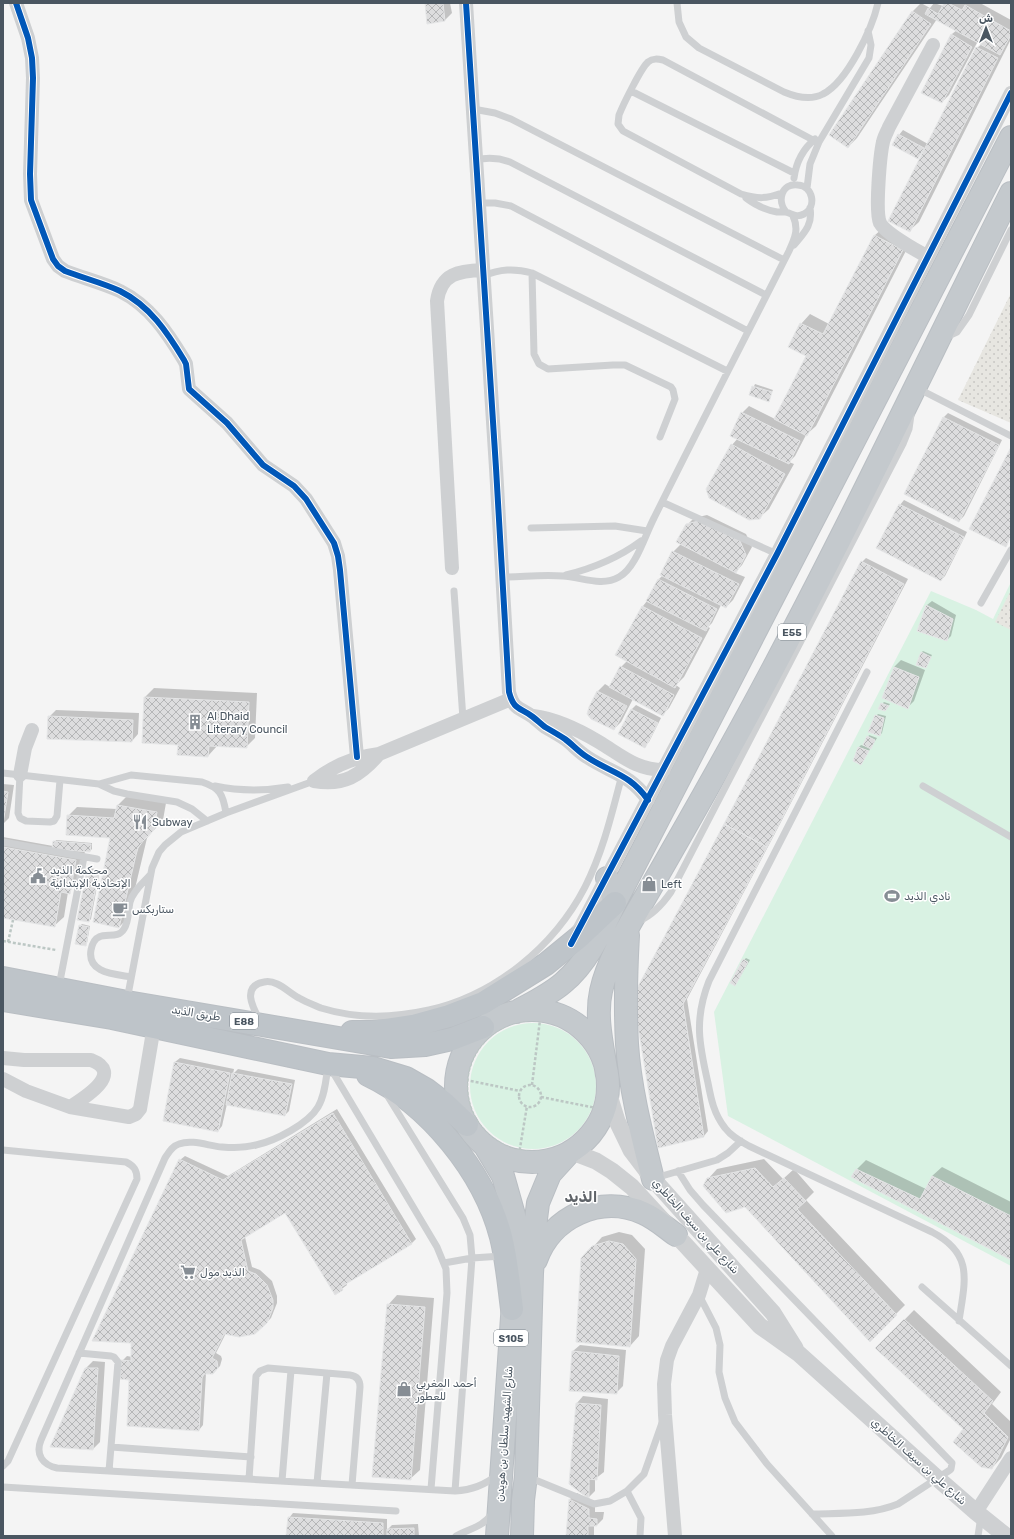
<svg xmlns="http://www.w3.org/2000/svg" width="1014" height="1539" viewBox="0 0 1014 1539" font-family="Rubik,Vazirmatn,sans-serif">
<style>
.green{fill:#d9f2e3}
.sand{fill:url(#sand-dots)}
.shadow{fill:#0003}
.building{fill:url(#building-cross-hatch);stroke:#e5e6e7}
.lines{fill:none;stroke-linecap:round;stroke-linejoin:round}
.trunk-casing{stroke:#b9bec3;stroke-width:24}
.motorway-casing{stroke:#b9bec3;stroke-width:24}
.path{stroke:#bcc7c4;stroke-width:2.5;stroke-dasharray:3 2;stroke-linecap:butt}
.service{stroke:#ced0d2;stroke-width:7}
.minor{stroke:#ced0d2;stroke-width:14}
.tertiary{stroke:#ced0d2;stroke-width:17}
.trunk{stroke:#c4c9cd;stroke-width:22}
.motorway{stroke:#bec4c9;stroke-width:22}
.cycleway-casing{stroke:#fff;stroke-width:8}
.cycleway{stroke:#0057b8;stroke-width:6}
.labels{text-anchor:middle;stroke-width:3;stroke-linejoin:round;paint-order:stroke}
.shield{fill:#fff;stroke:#808990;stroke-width:1}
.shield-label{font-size:10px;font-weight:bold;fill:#4a5661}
.poi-label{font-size:11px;fill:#4a5661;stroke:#fff;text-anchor:start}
.street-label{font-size:11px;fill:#4a5661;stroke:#fff}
.district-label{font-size:15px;font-weight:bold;fill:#5f6368;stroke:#fff}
</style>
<defs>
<pattern id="sand-dots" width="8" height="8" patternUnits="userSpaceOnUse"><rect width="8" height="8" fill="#e7e6e1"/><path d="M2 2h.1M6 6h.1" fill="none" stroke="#c8c7c4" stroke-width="1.8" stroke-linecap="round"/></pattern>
<pattern id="building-cross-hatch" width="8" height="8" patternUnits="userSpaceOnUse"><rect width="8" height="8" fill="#ddddde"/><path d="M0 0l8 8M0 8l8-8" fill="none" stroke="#b5b6b7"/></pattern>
</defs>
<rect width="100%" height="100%" fill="#f4f4f4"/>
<path class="green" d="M1011,582V1266L728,1116L714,1012L931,591L976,610L993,619Z
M470 1086a63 63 0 1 1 126 0a63 63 0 1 1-126 0Z"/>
<path class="sand" d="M1011,293V423L958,400Z
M1011,590V630L995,622Z"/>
<path class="shadow" d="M426,3H450L452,13L445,20Z
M921,3L930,8L934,3L943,6L945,3H980L1011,20V39L919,222L909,231L924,151L917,158L899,135L903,130L928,144L977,48L982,44L978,41L949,95L942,102L922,92L952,34L957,30L937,19L857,138L848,147L830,135L913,11Z
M884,227L911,241L816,426L806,435L795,456L789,462L794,464L769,509L759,518L732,445L738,438L742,413L749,406L775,419L807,356L801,324L810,314L829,324L874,236Z
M755,384L773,390L768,400L750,395Z
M948,413L1002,440L964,516L959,521L905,493L944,417Z
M904,500L967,532L945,576L941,580L900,505Z
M707,515L746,534L752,547L742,565L735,573L745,577L733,600L726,607L721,605L712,623L708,627L710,628L684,677L676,685L680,688L669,708L662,715L633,699L621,722L614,729L588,711L598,691L605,684L610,687L621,667L627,661L616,655L643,606L647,601L658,580L663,575L673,552L681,544L687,525L694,518Z
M866,558L908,579L771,841L687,999L708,1131L704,1136L634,996L862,562Z
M932,601L956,615L951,636L947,640L918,631L927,605Z
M923,651L932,655L925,667L921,653Z
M901,660L925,670L914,701L908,707L894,667Z
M154,688L257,693L255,738L246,747L217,746L208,756L179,744L145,697Z
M884,702L890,704L887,708L882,704Z
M636,705L661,718L649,742L644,746L619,733L632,709Z
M56,710L139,713L138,734L132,741L49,717Z
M878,714L886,716L882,733L880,735L876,716Z
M869,735L877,738L862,762L854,760L859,747L861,745L864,746Z
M3,784L14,785L9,818L3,824Z
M127,796L166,803L163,820L147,838L128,918L119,927L111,837L68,816L77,807L117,809L118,805Z
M3,837L53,846L56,840L92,843V849L90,851H85L79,883L68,892L64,917L54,926L3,917Z
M90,868L100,870L91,919L89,921L88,870Z
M82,924L90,926L87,943L85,945L80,926Z
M746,958L750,960L737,982L744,960Z
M180,1058L234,1069L233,1074L238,1069L295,1080L289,1111L285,1115L227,1104L222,1126L218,1131L175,1062Z
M337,1109L416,1239L412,1243L346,1283L347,1285L335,1294L285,1211L245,1237L252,1267L260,1270L272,1281L277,1296V1303L271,1318L266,1323L226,1333L216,1353L221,1356L222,1359L220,1366L215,1371L206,1373L203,1425L199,1430L130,1379L122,1361L127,1356L132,1357L180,1160L185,1156L228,1176Z
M764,1159L783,1179L794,1169L814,1192L806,1200L905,1305L870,1340L745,1206L708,1179L717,1169Z
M866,1160L926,1189L932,1176L942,1167L1011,1202V1259L857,1169Z
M619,1232L632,1235L645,1249L639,1336L630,1346L593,1247L602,1237Z
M397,1295L434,1298L420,1470L410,1479L388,1305Z
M914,1310L1001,1392L992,1404L1011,1422V1438L1001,1458L992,1468L965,1428L877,1348Z
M580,1345L626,1350L623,1386L616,1393L573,1351Z
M93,1361L105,1362L100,1442L93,1449L86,1368Z
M583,1396L608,1399L604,1472L595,1479V1491L588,1498L595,1502V1512H604L603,1519L597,1525H594V1536H567L570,1499L577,1493L587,1498L577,1403Z
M293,1513L387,1519V1530L392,1525L418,1524L419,1536H287L289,1518Z"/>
<path class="building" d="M425,3H443L445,21L427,24Z
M944,3H948L962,10L965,5L1011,31V35L1000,55L925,14L928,8L938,14Z
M912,11L931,24L848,148L829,135Z
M951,34L972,47L942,103L921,93Z
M976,47L998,58L910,232L888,221Z
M898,134L924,148L918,159L892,145Z
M874,235L903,250L807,436L774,419L806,356L788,347L800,323L823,334Z
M752,386L772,392L769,402L749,395Z
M741,412L800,441L789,464L730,436Z
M943,417L999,445L959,522L904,494Z
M731,444L785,474L760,519L749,520L709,498L706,489Z
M1011,447V536L1006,547L969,529Z
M899,504L964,537L941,581L876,548Z
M699,521L740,541L746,555L736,573L676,542L686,524Z
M672,551L739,584L726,608L660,575Z
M861,561L904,584L767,847L724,824Z
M658,579L717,609L706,631L646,601Z
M926,605L953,619L947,641L917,631Z
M642,606L702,638L675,688L615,655Z
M921,652L931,657L926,668L916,665Z
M620,666L674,695L663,716L609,687Z
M894,667L919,677L908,709L882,698Z
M597,691L627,706L614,730L591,719L587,714L589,707Z
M144,697L249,702L247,748L209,746L208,757L177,755L178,745L142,743Z
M881,703L889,706L885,711L878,709Z
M631,709L658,723L645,748L618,734Z
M875,715L884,718L880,736L868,732Z
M48,716L133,720L132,742L47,739Z
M867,736L875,740L871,749L863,745Z
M858,747L869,751L861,765L853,761Z
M3,791L8,792L3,824Z
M117,805L157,812L154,830L143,841L138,848L136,855L119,928L93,922L110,838L66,835L67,815L114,818Z
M724,824L767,847L683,1004L704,1137L658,1148L633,996Z
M53,841L91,844L90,852L52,849Z
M3,847L76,860L70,894L61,892L55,927L3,918Z
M87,870L99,872L89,922L77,920Z
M79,925L89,927L86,946L75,944Z
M743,959L748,962L735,986L730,983Z
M174,1062L230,1073L218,1132L163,1121Z
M232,1073L292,1084L285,1116L226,1105Z
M333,1113L412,1244L341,1287L343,1290L335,1295L285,1213L241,1240L248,1271L256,1274L267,1285L273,1300V1308L267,1323L255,1334L239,1337L224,1334L212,1358L217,1361L218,1368L213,1374H204L202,1378L199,1431L127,1426L129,1380L120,1379L121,1360L131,1361V1343L92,1341L179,1159L223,1180Z
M755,1168L773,1187L784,1178L806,1201L797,1209L897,1315L870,1342L745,1207L726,1213L703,1186L707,1178Z
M856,1169L920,1199L932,1176L1011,1216V1260L851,1177Z
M609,1241L623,1244L636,1259L630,1347L576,1342L581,1258L592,1246Z
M387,1304L425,1307L411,1480L372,1477Z
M904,1319L993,1401L984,1413L1008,1437L992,1469L981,1467L953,1442L963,1429L875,1348Z
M572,1351L619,1356L617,1394L569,1391Z
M85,1368H98L93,1450L50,1447Z
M576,1403L601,1405L597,1480L589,1479V1499L569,1484Z
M569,1499L589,1509V1518L597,1519V1526H588V1536H566Z
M288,1517L383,1523V1536H286Z
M414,1528V1536H387V1529Z"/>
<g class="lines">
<g class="trunk-casing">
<path id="trunk" d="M607,878L615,903
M628,935C626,971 625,1008 627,1044C630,1090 642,1135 653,1179
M456 1086a76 76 0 1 1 152 0a76 76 0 1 1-152 0Z
M516,1012C532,1003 549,995 563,983C588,962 601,932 615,903L1011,137
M607,1075C603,1048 595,1018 601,991C608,958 633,919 650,889C681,835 712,781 742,726C838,551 922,371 1011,193
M485,1146L503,1176L514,1215L517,1244L497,1536
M536,1260C551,1217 600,1194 643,1213C655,1218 666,1228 676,1235
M522,1536L523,1500L526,1476L532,1273L536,1219L538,1203L550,1174L570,1152"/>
</g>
<g class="motorway-casing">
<path id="motorway" d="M3,978L127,1002L391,1047L425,1045L452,1039L483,1027
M3,1000L112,1018L328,1064L373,1068L406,1078L427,1090L444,1103L467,1125
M352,1032H372L413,1026L449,1016L483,1003L546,964L579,937L615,903
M368,1075C429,1104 484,1172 501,1237C507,1261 509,1286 512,1309"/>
</g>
<path class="path" d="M3,941L56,950
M8,942L13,920
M467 1086a66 66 0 1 1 132 0a66 66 0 1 1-132 0Z
M456,1078L520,1091
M532,1085L540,1020
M519 1096a11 11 0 1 1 22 0a11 11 0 1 1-22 0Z
M541,1097L596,1108
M518,1160L527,1106"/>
<path class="service" d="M677,3L679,22L686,37L699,48L784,92C796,97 810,101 823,94C847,82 872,29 878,3
M631,91L794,173
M473,109L495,113L511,119L784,260
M476,160C488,157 499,158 510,162L766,295
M794,178C796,163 803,149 815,139
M807,188L810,164L819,142L869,58L871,45L868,31
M782,193C766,199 758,199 741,194L623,131L618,124L619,115C623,105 641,68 648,62C653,58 658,59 663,60L813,140
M746,198C755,205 766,210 777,212C780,212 783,212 786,212C793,214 796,218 804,214C817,207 813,186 798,185C781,183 777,201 786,212
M479,203H495L511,206L748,331
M794,245C804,233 813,225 810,208
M532,273L534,354L539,364L548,369L613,365H625L671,387L673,390L675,399L660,437
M483,276C500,269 514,268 532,273L727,371
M946,337L957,332L969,315L1011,230
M917,388L1011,436
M662,502L777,554
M531,528L615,526L647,531
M566,575C594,568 618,558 641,541
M502,577C522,577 543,574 563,576C581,577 602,587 619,577C636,568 645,535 654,518C698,429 744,340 789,251C795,238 799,229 793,216
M454,591L463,719
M981,603L1011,550
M867,672L709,981C694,1019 699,1044 708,1083C711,1099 714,1114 725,1128C731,1136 740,1141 749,1146L932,1232C974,1254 965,1280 959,1321
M3,773L99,784L114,791L127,794L177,802L192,809L207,821
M20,775L18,813L20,818L26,821L50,822L54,821L57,816L60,780
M99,784L131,775L202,782C220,788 223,794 226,813
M215,786C239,791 264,791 288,787
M923,786L1011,837
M3,842L97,859
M639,921C653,915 662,905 671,892L903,444L909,429L911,415
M131,977C114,974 87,973 91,950C92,945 94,939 99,937C107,933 118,939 124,929C129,922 128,911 130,902C133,891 143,883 150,875
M59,986L84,857
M127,1000L152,868L159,852L165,845L181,832L226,813L314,781
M260,1021C253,1008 241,986 264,982C277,979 289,993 299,998C306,1002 314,1005 321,1008C356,1019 393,1018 429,1010C495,995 554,947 585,887C603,852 612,813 622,775
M328,1066C326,1079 325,1095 318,1107C308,1124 275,1141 256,1145C245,1148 233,1148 222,1147C209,1146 192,1139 179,1144C172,1146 169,1152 165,1158L41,1440C35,1455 43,1465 57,1468L455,1491C471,1490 484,1486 497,1475
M331,1069L437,1247L446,1269L447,1293L431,1489
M387,1095L463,1218L470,1235L472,1258L455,1491
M3,1150L126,1162C134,1166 137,1170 137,1179L8,1461L3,1466
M678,1171L690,1190L703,1205L952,1463L951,1469L950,1470L898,1504C871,1515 841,1513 812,1514
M655,1178L717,1160L728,1153L741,1141
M444,1263L472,1258L502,1256
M922,1287L1011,1366
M699,1295L716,1328L720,1345L719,1372L725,1398L735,1422L767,1464L832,1536
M79,1353L111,1356L114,1357L118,1362L109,1471
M111,1447L251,1457
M528,1477L594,1504L610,1501L627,1491L644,1474L662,1423
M249,1479L256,1376L260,1371L268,1368L350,1375C357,1376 360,1380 360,1387L352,1485
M282,1481L291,1370
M317,1483L327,1373
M3,1487L396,1511
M627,1491L641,1518L640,1536
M456,1536C472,1527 480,1529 493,1513
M978,1536L981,1516"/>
<path class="minor" d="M16,3L28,38L32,58L33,78L30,174L31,200L53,259L58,266L65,271C83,278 103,283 120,291C150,306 167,332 184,360L186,364L189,389L227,423L263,465L294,486L306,499L334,543L338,556L340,570L357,757
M466,3L496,468L509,692C514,711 520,707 533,717C537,720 541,724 545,727C552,731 559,735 565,739C573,745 579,752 587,757C611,773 630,774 648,800
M928,257C916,250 886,234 880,223C875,212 880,155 883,142C884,137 887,132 889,127L933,45
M452,568L437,301C441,273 459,271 483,270
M533,716C557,719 579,730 599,742C622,756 637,770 664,770
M20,775L25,748L32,730
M314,781C334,765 354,757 379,754L511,699
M314,781C344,786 360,776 379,754
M579,930L777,554L1011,93
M3,1058L24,1060H91C125,1073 84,1098 70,1107
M3,1079L26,1091L70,1107L129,1117L136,1114L140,1109L154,1026
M976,1512L1011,1458
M675,1536L665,1415L664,1384L667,1360L672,1346L699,1295L707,1269"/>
<path class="tertiary" d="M608,1092L617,1121L631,1150L653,1179L773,1313L795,1348
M570,1151L596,1161L612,1171L632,1187L760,1326L798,1353L937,1478L976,1512L1006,1536"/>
<use href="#trunk" class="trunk"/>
<use href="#motorway" class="motorway"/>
<g class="cycleway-casing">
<path id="cycleway" d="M16,3L28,38L32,58L33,78L30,174L31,200L53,259L58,266L65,271C83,278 103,283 120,291C150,306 167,332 184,360L186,364L189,389L227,423L263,465L294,486L306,499L334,543L338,556L340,570L357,757
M466,3L496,468L509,692C514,711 520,707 533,717C537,720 541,724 545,727C552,731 559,735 565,739C573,745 579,752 587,757C611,773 630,774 648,800
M571,944L777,554L1011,93"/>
</g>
<use href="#cycleway" class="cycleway"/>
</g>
<defs>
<g id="building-bare" transform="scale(1.2)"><path d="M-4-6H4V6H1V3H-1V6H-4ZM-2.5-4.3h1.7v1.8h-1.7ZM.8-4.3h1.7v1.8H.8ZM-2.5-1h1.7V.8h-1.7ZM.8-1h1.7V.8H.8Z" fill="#868d94" stroke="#fff" stroke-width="2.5" paint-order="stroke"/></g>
<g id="restaurant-bare" transform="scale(1.2)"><path d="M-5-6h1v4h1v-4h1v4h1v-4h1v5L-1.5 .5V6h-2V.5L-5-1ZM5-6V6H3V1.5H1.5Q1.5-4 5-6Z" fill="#868d94" stroke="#fff" stroke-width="2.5" paint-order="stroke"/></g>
<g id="civic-bare" transform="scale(1.2)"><path d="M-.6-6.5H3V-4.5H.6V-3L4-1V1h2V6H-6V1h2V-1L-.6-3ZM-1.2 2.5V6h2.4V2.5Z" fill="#868d94" stroke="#fff" stroke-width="2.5" paint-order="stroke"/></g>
<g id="shop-bare" transform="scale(1.2)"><path d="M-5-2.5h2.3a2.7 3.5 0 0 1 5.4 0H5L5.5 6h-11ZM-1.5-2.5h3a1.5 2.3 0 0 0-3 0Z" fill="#868d94" stroke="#fff" stroke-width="2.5" paint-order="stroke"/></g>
<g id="stadium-bare" transform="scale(1.2)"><path d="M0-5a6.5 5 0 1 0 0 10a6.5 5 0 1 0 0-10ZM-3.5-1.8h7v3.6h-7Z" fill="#868d94" stroke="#fff" stroke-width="2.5" paint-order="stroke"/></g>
<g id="cafe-bare" transform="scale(1.2)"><path d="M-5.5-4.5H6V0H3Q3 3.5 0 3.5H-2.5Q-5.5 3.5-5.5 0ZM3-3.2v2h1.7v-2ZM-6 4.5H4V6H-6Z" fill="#868d94" stroke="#fff" stroke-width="2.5" paint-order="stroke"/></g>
<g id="supermarket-bare" transform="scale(1.2)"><path d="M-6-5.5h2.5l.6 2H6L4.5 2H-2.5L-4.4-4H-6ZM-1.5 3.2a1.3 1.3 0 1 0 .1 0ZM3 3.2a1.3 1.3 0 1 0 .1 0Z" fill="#868d94" stroke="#fff" stroke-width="2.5" paint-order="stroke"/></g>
</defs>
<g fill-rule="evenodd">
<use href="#building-bare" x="195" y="722"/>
<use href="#restaurant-bare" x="140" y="822"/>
<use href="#civic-bare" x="38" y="876"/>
<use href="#shop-bare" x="649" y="884"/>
<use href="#stadium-bare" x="892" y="896"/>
<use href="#cafe-bare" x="120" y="909"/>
<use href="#supermarket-bare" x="188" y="1272"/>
<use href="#shop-bare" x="404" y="1389"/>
</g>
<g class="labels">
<g class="shield">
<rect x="778" y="624" width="28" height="16" rx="3"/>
<rect x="230" y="1013" width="28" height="16" rx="3"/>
<rect x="494" y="1330" width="34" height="16" rx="3"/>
</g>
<g class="shield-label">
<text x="792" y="636">E55</text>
<text x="244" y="1025">E88</text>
<text x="511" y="1342">S105</text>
</g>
<g class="poi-label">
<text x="207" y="720">Al Dhaid<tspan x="207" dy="13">Literary Council</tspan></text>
<text x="152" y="826">Subway</text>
<text x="50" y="874">محكمة الذيد<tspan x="50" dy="13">الإتحادية الإبتدائية</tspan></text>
<text x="661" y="888">Left</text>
<text x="904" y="900">نادي الذيد</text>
<text x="132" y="913">ستاربكس</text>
<text x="200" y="1276">الذيد مول</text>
<text x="416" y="1387">أحمد المغربي<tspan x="416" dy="13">للعطور</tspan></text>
</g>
<g class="street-label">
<text transform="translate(196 1013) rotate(9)" y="4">طريق الذيد</text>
<text transform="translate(696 1226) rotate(48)" y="4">شارع علي بن سيف الخاطري</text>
<text transform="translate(504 1434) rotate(-86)" y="4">شارع الشهيد سلطان بن هويدن</text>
<text transform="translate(919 1461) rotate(42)" y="4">شارع علي بن سيف الخاطري</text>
</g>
<g class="district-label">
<text x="581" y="1202">الذيد</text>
</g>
</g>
<rect width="1014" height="1539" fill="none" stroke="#4a5661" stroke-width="8"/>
<g transform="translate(986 28)" stroke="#ffffff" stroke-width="3" paint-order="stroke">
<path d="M0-3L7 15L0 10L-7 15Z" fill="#4a5661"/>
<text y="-6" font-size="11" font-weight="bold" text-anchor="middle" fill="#4a5661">ش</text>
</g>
</svg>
